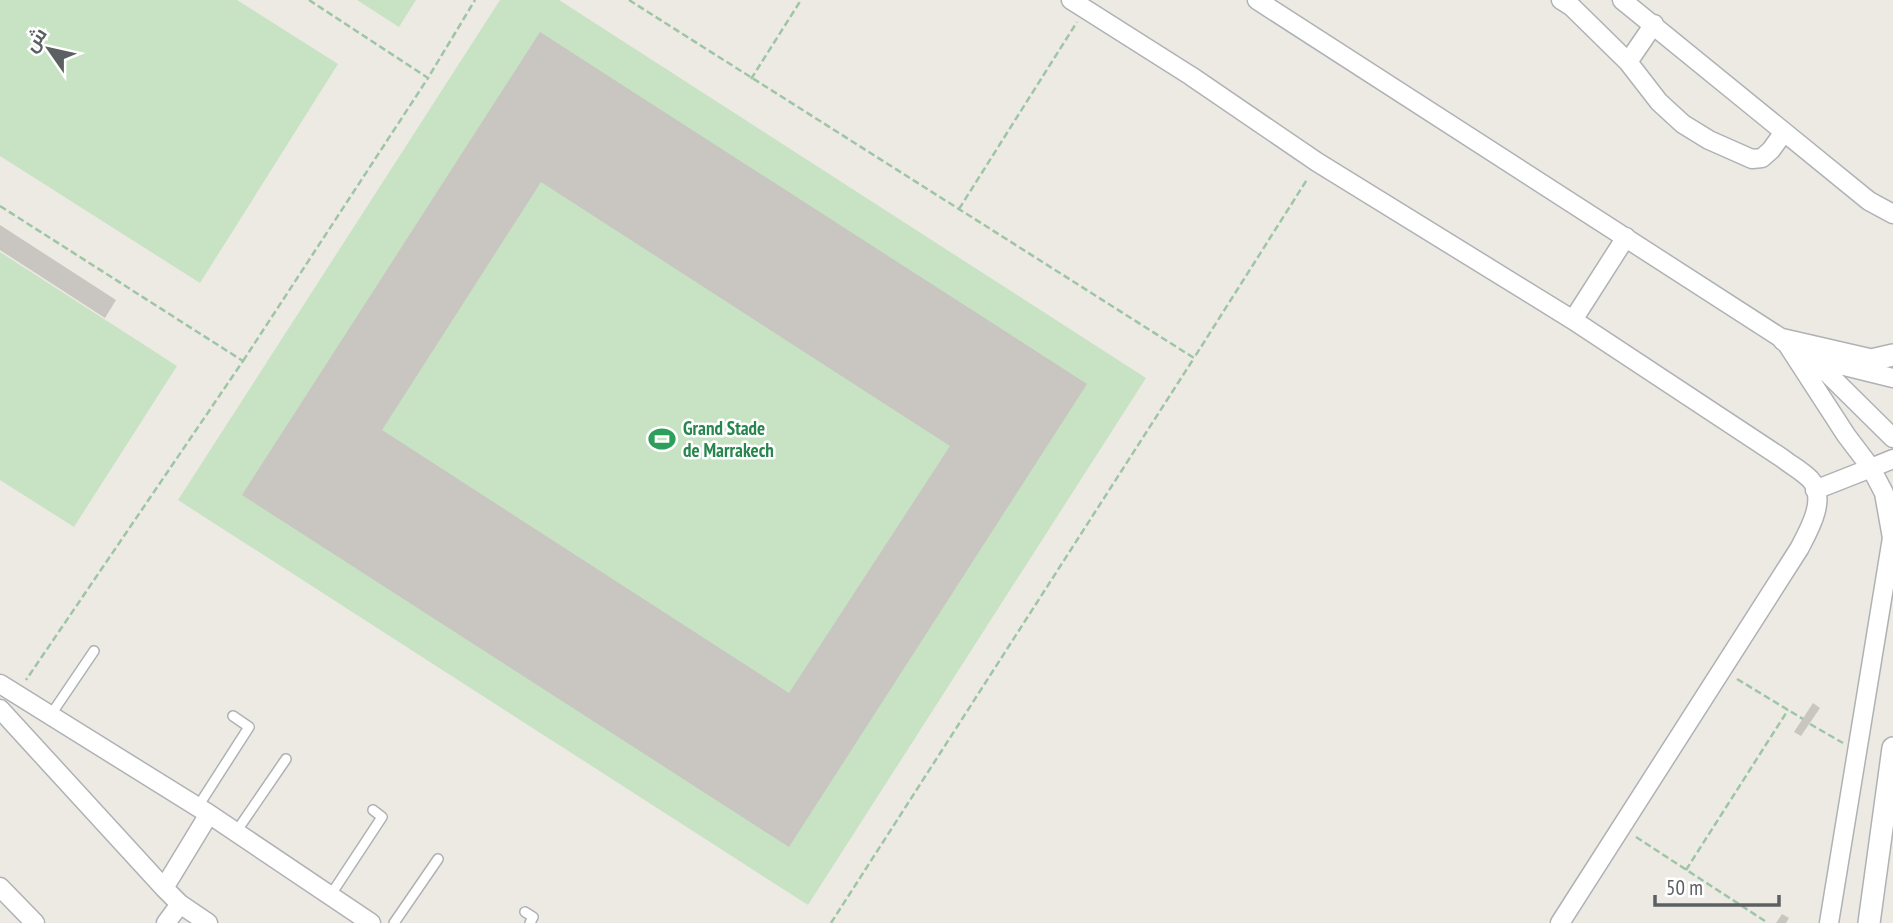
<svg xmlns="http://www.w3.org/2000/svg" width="1893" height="923" viewBox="0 0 1893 923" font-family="'PT Sans Narrow',Cairo,sans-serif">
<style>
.green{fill:#c7e3c3}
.building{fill:#c9c5c1;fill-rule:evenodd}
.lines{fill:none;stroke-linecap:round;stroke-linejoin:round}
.service-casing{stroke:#afb2b5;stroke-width:12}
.minor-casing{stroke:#afb2b5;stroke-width:21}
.tertiary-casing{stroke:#afb2b5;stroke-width:24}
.path{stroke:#9ec5a5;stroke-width:2.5;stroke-dasharray:7 3.5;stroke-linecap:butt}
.service{stroke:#fff;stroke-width:9}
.minor{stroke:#fff;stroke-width:18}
.tertiary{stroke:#fff;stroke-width:21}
.labels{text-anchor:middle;stroke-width:5;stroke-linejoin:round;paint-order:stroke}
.leisure-label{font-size:19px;font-weight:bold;fill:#27864d;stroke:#fff;text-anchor:start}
</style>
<rect width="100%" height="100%" fill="#edeae4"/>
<path class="green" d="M0,0H237L338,64L200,283L0,156Z
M357,0H416L399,27Z
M500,0H559L1146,378L808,905L178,500Z
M0,252L177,366L74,527L0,480Z"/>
<path class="building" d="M540,32L1087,384L789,847L242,495ZM541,182L950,446L789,693L382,430Z
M0,225L116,300L105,318L0,250Z
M1813,703L1820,708L1801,736L1794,732Z
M1782,914L1789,918L1786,923H1776Z"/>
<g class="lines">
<g class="service-casing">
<path id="service" d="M50,716L94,651
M197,808L249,727L233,716
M236,832L286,759
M330,896L382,817L373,810
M525,912L533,917L530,923
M394,923L438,859"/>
</g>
<g class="minor-casing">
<path id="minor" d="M1071,0L1191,76L1317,162L1573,320L1782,458C1791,465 1802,471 1810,479C1828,498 1809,530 1799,549L1560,923
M1257,0L1812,358L1893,438
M1561,0L1572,7L1628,62L1659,102L1683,124L1709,140L1752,159L1762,158L1771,150L1784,132
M1622,0L1869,201L1893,214
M1628,62L1654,24
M1573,320L1626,237
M1787,344L1846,435L1871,468L1815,490
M1812,358L1893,378
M0,684L209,814L371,923
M0,709L164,888L180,904L208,923
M0,887L35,923
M164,888L209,814
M166,923L180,904
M1829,923L1892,538L1884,493L1871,468L1893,459"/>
</g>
<g class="tertiary-casing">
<path id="tertiary" d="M1784,340L1871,360L1893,355
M1869,923L1893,748"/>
</g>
<path class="path" d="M309,0L428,78L475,0
M629,0L1194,358L1308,178
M751,79L801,0
M0,206L243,361L26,680
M959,209L1077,22
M243,361L428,78
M1737,679L1803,719
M1810,724L1843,743
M1636,837L1768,923
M1686,870L1788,710
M831,923L1194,358"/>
<use href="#service" class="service"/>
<use href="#minor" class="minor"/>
<use href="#tertiary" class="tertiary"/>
</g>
<defs>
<g id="stadium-bare" transform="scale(2.1)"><path d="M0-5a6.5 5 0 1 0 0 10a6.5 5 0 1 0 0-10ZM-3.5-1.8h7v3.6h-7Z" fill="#2e9e5b" stroke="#fff" stroke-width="2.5" paint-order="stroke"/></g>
</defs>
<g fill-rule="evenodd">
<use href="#stadium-bare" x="662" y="439"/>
</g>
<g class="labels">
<g class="leisure-label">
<text x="683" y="435">Grand Stade<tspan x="683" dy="22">de Marrakech</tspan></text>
</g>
</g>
<g transform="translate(49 49) rotate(304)" stroke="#ffffff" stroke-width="5" paint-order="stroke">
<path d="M0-5L12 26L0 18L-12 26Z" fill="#5c6063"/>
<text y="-10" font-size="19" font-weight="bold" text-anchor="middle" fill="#5c6063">ش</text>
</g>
<path d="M1655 895v10h124v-10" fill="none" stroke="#5c6063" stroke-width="3.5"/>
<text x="1666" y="895" font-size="21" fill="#5c6063" stroke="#ffffff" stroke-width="5" paint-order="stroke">50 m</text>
</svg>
